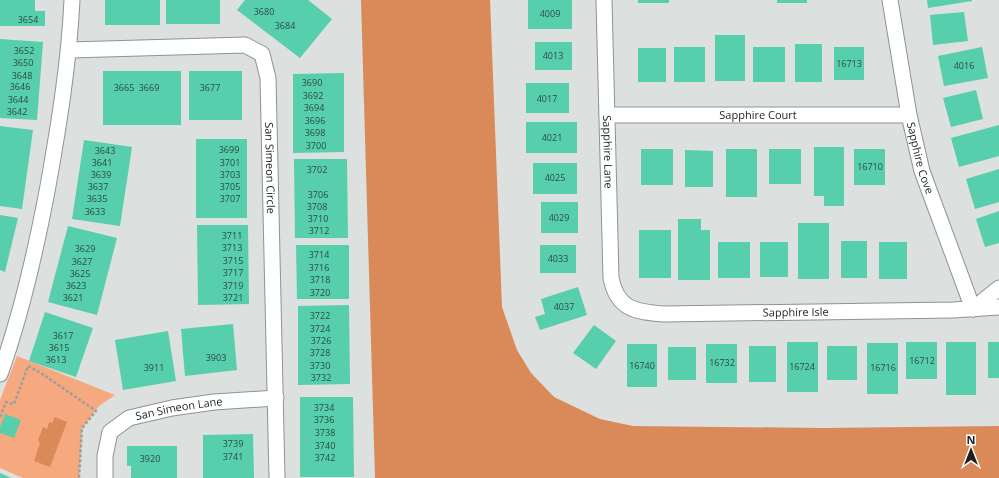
<svg xmlns="http://www.w3.org/2000/svg" width="999" height="478" viewBox="0 0 999 478" font-family="'Open Sans',sans-serif">
<style>
.green{fill:#f6a97e}
.water{fill:#da8959}
.building{fill:#57ceac}
.lines{fill:none;stroke-linecap:round;stroke-linejoin:round}
.street-casing{stroke:#8f9391;stroke-width:17}
.path{stroke:#9a9e9d;stroke-width:2.5;stroke-dasharray:3 2;stroke-linecap:butt}
.street{stroke:#fff;stroke-width:15}
.labels{text-anchor:middle;stroke-width:3.5;stroke-linejoin:round;paint-order:stroke}
.number-label{font-size:9px;fill:#2c4c42}
.street-label{font-size:11px;fill:#1e201f;stroke:#fff}
</style>
<rect width="100%" height="100%" fill="#dce0df"/>
<path class="green" d="M17,356L115,395L99,406L82,428L79,478H23L0,468V400Z"/>
<path class="water" d="M361,0H490L502,307L517,350L531,373L554,397L600,419L633,426L823,428L999,426V478H375Z
M55,417L67,422L50,467L34,461L40,443L38,440L43,427L47,429L49,422L52,423Z"/>
<path class="building" d="M0,0H35V11H45V26H0Z
M105,0H160V25H105Z
M166,0H220V24H166Z
M245,0H308L332,19L300,58L237,10Z
M528,0H572V29H528Z
M638,0H669V3H638Z
M777,0H807V3H777Z
M927,0H972V1L928,8Z
M964,12L968,41L933,45L930,15Z
M715,35H745V81H715Z
M0,39L43,42L37,120L0,118Z
M535,42H572V70H535Z
M795,44H822V82H795Z
M674,47H705V82H674Z
M753,47H785V82H753Z
M834,47H864V80H834Z
M982,47L988,78L944,86L938,56Z
M638,48H666V82H638Z
M103,71H181V125H103Z
M189,71H242V120H189Z
M344,73V152L293,153V74Z
M526,83H569V113H526Z
M976,90L983,119L951,127L943,98Z
M526,122H577V153H526Z
M999,125V156L959,167L951,138Z
M0,126L33,130L22,209L0,206Z
M196,139H247V218H196Z
M84,140L132,147L120,226L72,219Z
M814,147H844V206H824V196H814Z
M641,149H673V185H641Z
M726,149H757V197H726Z
M769,149H801V184H769Z
M854,149H885V185H854Z
M685,150L713,151V187H685Z
M294,159H347L348,238H295Z
M533,163H577V194H533Z
M999,169V202L975,209L966,179Z
M541,202H578V233H541Z
M999,211V243L985,247L976,219Z
M0,215L18,218L5,272L0,270Z
M678,219H701V230H710V280H678Z
M798,223H829V279H798Z
M197,225H248L249,304L198,305Z
M68,226L117,238L97,315L48,302Z
M639,230H671V278H639Z
M841,241H867V278H841Z
M718,242H750V278H718Z
M760,242H788V277H760Z
M879,242H907V279H879Z
M296,245H349V299H297Z
M540,245H576V273H540Z
M578,287L587,315L540,330L535,317L545,314L541,299Z
M349,305L350,384L298,385V306Z
M45,312L93,328L76,377L29,361Z
M233,324L237,370L185,376L181,329Z
M594,325L616,341L596,369L573,353Z
M168,331L176,381L123,390L115,340Z
M787,342H818V392H787Z
M906,342H937V379H906Z
M946,342H976V395H946Z
M988,342H999V378H988Z
M867,343H898V394H867Z
M627,344H657V387H627Z
M706,344H737V383H706Z
M749,346H776V382H749Z
M827,346H857V380H827Z
M668,347H696V380H668Z
M300,397H353L354,477H300Z
M5,414L21,420L14,438L0,433V427Z
M253,434L254,478H203V435Z
M127,446H177V478H131V466H127Z
M0,473L11,478H0Z"/>
<g class="lines">
<g class="street-casing">
<g id="street">
<path id="s1" d="M604,0L611,278C617,309 635,312 664,314L953,310L999,307"/>
<path id="s2" d="M890,0L909,115L922,171L973,309"/>
<path id="s3" d="M70,50L245,45L262,54L268,78L277,478"/>
<path id="s4" d="M607,115H909"/>
<path d="M973,309L999,288"/>
<path d="M0,374C22,313 36,250 48,186C59,124 69,63 72,0"/>
<path id="s5" d="M105,478V456L110,432L129,418L172,408L214,402L276,398"/>
</g>
</g>
<path class="path" d="M0,417L6,402L14,404L28,366L41,373L96,411L82,428L79,478"/>
<use href="#street" class="street"/>
</g>
<g class="labels">
<g class="number-label">
<text x="264" y="15">3680</text>
<text x="550" y="17">4009</text>
<text x="28" y="23">3654</text>
<text x="285" y="29">3684</text>
<text x="24" y="54">3652</text>
<text x="553" y="59">4013</text>
<text x="23" y="66">3650</text>
<text x="849" y="67">16713</text>
<text x="964" y="69">4016</text>
<text x="22" y="79">3648</text>
<text x="312" y="86">3690</text>
<text x="20" y="90">3646</text>
<text x="124" y="91">3665</text>
<text x="149" y="91">3669</text>
<text x="210" y="91">3677</text>
<text x="313" y="99">3692</text>
<text x="547" y="102">4017</text>
<text x="18" y="103">3644</text>
<text x="314" y="111">3694</text>
<text x="17" y="115">3642</text>
<text x="315" y="124">3696</text>
<text x="315" y="136">3698</text>
<text x="552" y="141">4021</text>
<text x="316" y="149">3700</text>
<text x="229" y="153">3699</text>
<text x="105" y="154">3643</text>
<text x="102" y="166">3641</text>
<text x="230" y="166">3701</text>
<text x="870" y="170">16710</text>
<text x="317" y="173">3702</text>
<text x="101" y="178">3639</text>
<text x="230" y="178">3703</text>
<text x="555" y="181">4025</text>
<text x="98" y="190">3637</text>
<text x="230" y="190">3705</text>
<text x="318" y="198">3706</text>
<text x="97" y="202">3635</text>
<text x="230" y="202">3707</text>
<text x="317" y="210">3708</text>
<text x="95" y="215">3633</text>
<text x="559" y="221">4029</text>
<text x="318" y="222">3710</text>
<text x="319" y="234">3712</text>
<text x="232" y="239">3711</text>
<text x="232" y="251">3713</text>
<text x="85" y="252">3629</text>
<text x="319" y="258">3714</text>
<text x="558" y="262">4033</text>
<text x="233" y="264">3715</text>
<text x="82" y="265">3627</text>
<text x="319" y="271">3716</text>
<text x="233" y="276">3717</text>
<text x="80" y="277">3625</text>
<text x="320" y="283">3718</text>
<text x="76" y="289">3623</text>
<text x="233" y="289">3719</text>
<text x="320" y="296">3720</text>
<text x="73" y="301">3621</text>
<text x="233" y="301">3721</text>
<text x="564" y="310">4037</text>
<text x="320" y="319">3722</text>
<text x="320" y="332">3724</text>
<text x="63" y="339">3617</text>
<text x="321" y="344">3726</text>
<text x="59" y="351">3615</text>
<text x="320" y="356">3728</text>
<text x="216" y="361">3903</text>
<text x="56" y="363">3613</text>
<text x="922" y="364">16712</text>
<text x="722" y="366">16732</text>
<text x="320" y="369">3730</text>
<text x="642" y="369">16740</text>
<text x="802" y="370">16724</text>
<text x="154" y="371">3911</text>
<text x="883" y="371">16716</text>
<text x="321" y="381">3732</text>
<text x="324" y="411">3734</text>
<text x="324" y="423">3736</text>
<text x="325" y="436">3738</text>
<text x="233" y="447">3739</text>
<text x="325" y="449">3740</text>
<text x="233" y="460">3741</text>
<text x="325" y="461">3742</text>
<text x="150" y="462">3920</text>
</g>
<g class="street-label">
<text dy="4" stroke="none"><textPath href="#s4" startOffset="151">Sapphire Court</textPath></text>
<text dy="4" stroke="none"><textPath href="#s1" startOffset="152">Sapphire Lane</textPath></text>
<text dy="4" stroke="none"><textPath href="#s2" startOffset="161">Sapphire Cove</textPath></text>
<text dy="4" stroke="none"><textPath href="#s3" startOffset="309">San Simeon Circle</textPath></text>
<text dy="4" stroke="none"><textPath href="#s1" startOffset="481">Sapphire Isle</textPath></text>
<text dy="4" stroke="none"><textPath href="#s5" startOffset="121">San Simeon Lane</textPath></text>
</g>
</g>
<g transform="translate(971 450)" stroke="#ffffff" stroke-width="3" paint-order="stroke">
<path d="M0-3L7 15L0 10L-7 15Z" fill="#1e201f"/>
<text y="-6" font-size="11" font-weight="bold" text-anchor="middle" fill="#1e201f">N</text>
</g>
</svg>
